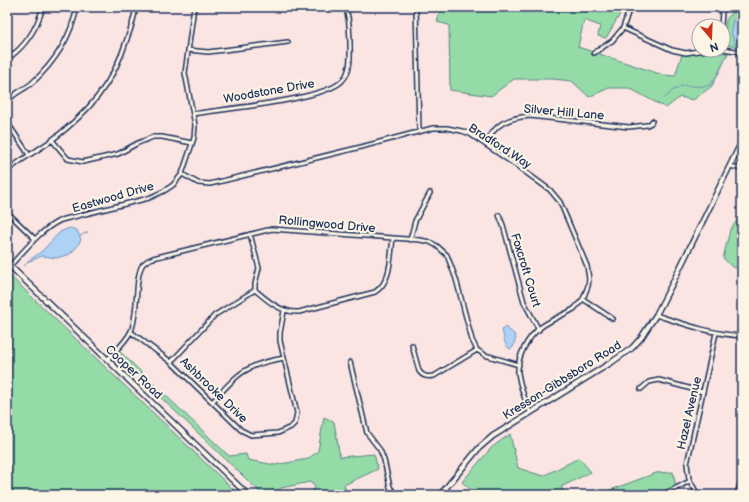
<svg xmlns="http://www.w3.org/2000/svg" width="749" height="502" viewBox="0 0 749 502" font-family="'Balsamiq Sans',sans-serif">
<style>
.green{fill:#95dba8;stroke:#588583}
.water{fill:#aed2f6;stroke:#7391b9}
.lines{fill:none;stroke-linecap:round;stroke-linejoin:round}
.stream{stroke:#7391b9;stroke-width:1}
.minor-casing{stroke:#1b2f5e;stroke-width:6}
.tertiary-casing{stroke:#1b2f5e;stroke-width:7}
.minor{stroke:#fcf5e5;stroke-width:3}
.tertiary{stroke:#fcf5e5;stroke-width:4}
.labels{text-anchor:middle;stroke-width:4;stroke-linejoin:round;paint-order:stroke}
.street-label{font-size:12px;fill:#1b2f5e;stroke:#fcf5e5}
</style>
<rect width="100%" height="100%" fill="#fae5e2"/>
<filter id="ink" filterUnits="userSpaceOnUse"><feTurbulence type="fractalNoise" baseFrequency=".025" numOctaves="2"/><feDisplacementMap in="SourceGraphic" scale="8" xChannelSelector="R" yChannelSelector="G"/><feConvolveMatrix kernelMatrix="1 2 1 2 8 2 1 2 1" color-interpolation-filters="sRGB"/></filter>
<g filter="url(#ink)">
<path class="green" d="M441,7H611L623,9L606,38L598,36L600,26L584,20L578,47L663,75L675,76L682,54L728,53L712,86L693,100L680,97L666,108L629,88H609L589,97L572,81L552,79H514L491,96L450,90L449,25L437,22Z
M736,7H742V47L724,45L726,20Z
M741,215H742V269L732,267L723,258L730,230Z
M7,273L239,495H7Z
M116,348L229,456L246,454L248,460L275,465L308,459L318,451L324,417L334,422L340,457L374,454L378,469L344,485L348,495H311L315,487L310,482L281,488L272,495H263L113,352Z
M510,434L518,468L543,476L579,458L591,472L561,487L566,495H509L502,492L499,495H477L462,482L491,448Z
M673,472L676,487L660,495H597L656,473Z"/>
<path class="water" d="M737,18L742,25L741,45L735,44L731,31L733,20Z
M69,228L77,230L81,240L76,248L70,254L57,258L42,256L27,262L42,251L60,232Z
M505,327L514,334L516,338L513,347L510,349C504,346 504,336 502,330Z"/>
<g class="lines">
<path class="stream" d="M665,98L673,90L677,89L681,86C691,85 700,88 710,85L719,73L727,55
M80,236L88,232
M24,266L30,260
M7,273L10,271"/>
<g class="minor-casing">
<path id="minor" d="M416,7L419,131
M721,26L722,11
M623,28L672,50L686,53L704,50
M723,49L742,52
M188,50L208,52L288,42
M594,53L612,41L623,28L630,7
M7,59C25,47 37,28 43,7
M7,102C13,93 24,90 32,83C54,63 71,37 77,7
M193,114C222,109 324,100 342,81C352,71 350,53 350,40C349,29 350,18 345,7
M7,122L29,155
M52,140L68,159L83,162L118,154L138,143L153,137H162L192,143
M485,144C496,123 507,118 530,116L629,127L647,125L651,123L652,121
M730,166L742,169
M7,171C21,159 37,151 52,140C89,112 113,84 127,39C131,29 134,18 136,7
M182,174L198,183L210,184L361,147L433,128H447L462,131L470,134L517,166L550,190L560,202L587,266L589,279L588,286L583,299L574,309C563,315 551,320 541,327C528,337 517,356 518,373C520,386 525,400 530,412
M7,212L35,239
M499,215L503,225L524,302L539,330
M250,234L259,268L255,284V290
M410,240L415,221L430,193
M10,266C26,249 40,230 61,220L149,198L164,191L173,185L182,174L194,138L195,125L185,73L194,7
M255,290C268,301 281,313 299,312L375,292C392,281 390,257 393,239
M583,299L613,319
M656,315C684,324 712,334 742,336
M131,332L171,362L241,430L251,435L278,433L291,427L295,423L297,413L280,341V333L284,311
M412,345L419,371C423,377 428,377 434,376L477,350
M107,360C115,351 126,342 131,331C139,313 134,276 143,264C146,261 150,259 153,258L272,229L420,240L430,242L437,246L447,255L456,279L472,340L477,350L485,355L519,365
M171,362L215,315L255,290
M350,362L367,433L380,450L384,460L390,487L396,495
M641,389L649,382L659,380L703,392
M212,402C224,390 235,375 250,368C260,362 273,360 284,358
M662,495L690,481
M698,495L689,479L687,464L716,333
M737,495L742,476"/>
</g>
<g class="tertiary-casing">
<path id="tertiary" d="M7,263L248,495
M440,495L479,448L493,436L612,362L632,348L641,338L656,315L673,282L742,141"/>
</g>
<use href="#minor" class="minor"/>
<use href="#tertiary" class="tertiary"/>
</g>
</g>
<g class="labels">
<g class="street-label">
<text transform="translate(269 91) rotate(-10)" y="4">Woodstone Drive</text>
<text transform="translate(564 112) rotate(5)" y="4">Silver Hill Lane</text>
<text transform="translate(500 146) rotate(33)" y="4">Bradford Way</text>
<text transform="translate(113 197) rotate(-16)" y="4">Eastwood Drive</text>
<text transform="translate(327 224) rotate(5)" y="4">Rollingwood Drive</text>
<text transform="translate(526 270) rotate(73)" y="4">Foxcroft Court</text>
<text transform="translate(134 372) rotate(43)" y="4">Cooper Road</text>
<text transform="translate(562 380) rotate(-32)" y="4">Kresson-Gibbsboro Road</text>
<text transform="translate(214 390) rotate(44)" y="4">Ashbrooke Drive</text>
<text transform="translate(689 413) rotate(-77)" y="4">Hazel Avenue</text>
</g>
</g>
<rect width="749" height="502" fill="none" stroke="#fcf5e5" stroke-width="24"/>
<rect x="12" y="12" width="725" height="478" fill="none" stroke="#1b2f5e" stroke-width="1.5" filter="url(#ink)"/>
<g transform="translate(711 38) rotate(161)"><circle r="19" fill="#fcf5e5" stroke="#a2a6af"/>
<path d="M0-3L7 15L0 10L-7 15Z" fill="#c8321e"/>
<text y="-6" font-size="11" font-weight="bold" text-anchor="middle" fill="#1b2f5e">N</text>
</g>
</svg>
